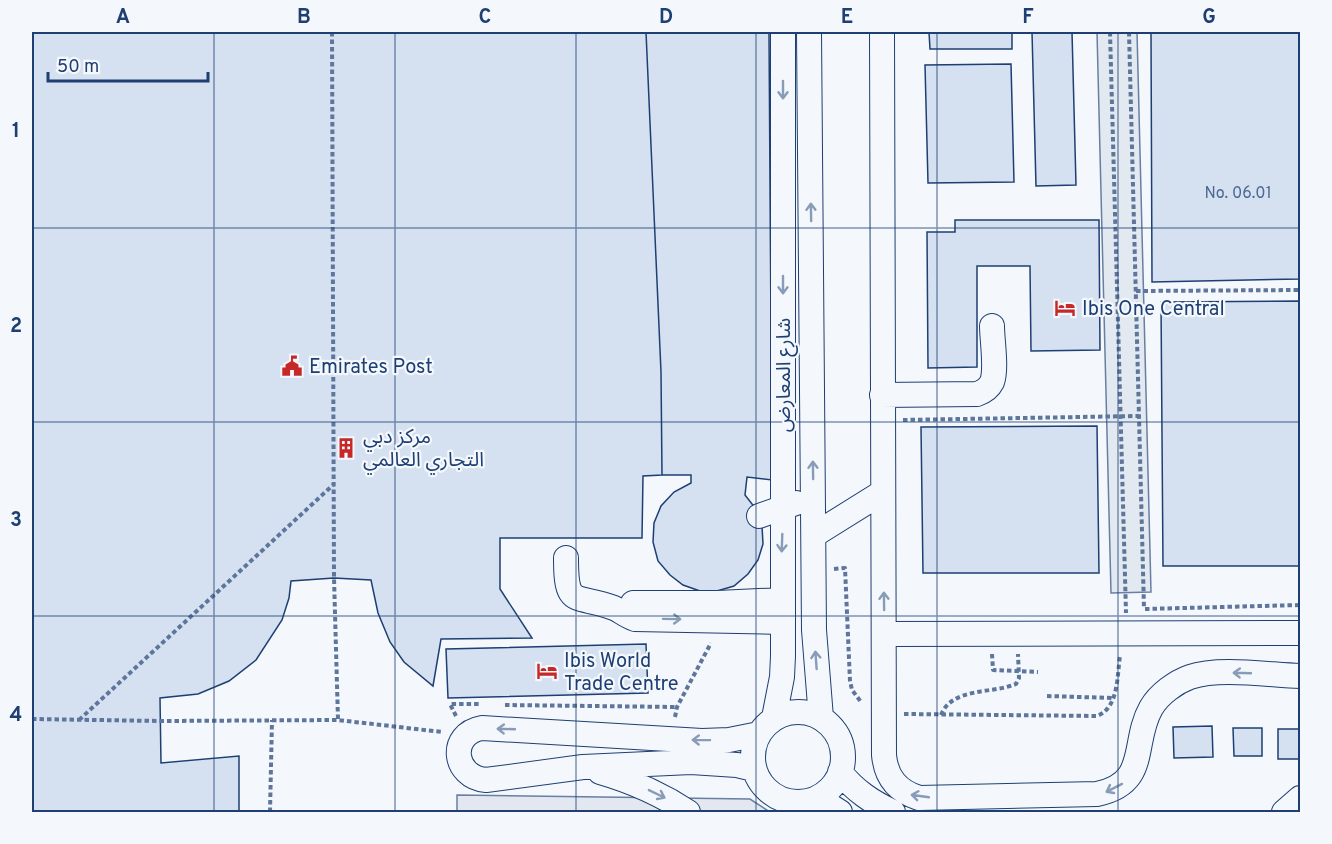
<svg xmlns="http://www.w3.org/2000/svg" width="1332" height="844" viewBox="0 0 1332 844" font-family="Overpass,'Noto Sans Arabic',sans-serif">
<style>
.green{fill:#e3e9f0;stroke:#687fa3;stroke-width:1.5}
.parking{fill:#e3e8f0;stroke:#687fa3;stroke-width:1.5}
.building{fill:#d5e0f0;stroke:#1d3f73;stroke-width:1.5}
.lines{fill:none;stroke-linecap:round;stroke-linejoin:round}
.minor-casing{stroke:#1d3f73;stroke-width:26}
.path{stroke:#5e769c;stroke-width:4;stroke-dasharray:4.5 3;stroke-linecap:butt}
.minor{stroke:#f4f7fb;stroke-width:24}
.oneway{stroke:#889bb7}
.grid{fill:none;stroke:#1d3f73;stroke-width:1.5;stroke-opacity:0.55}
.labels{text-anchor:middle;stroke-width:4.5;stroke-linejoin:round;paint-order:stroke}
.number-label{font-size:16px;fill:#4b6792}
.poi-label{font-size:20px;fill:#1d3f73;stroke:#f4f7fb;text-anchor:start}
.street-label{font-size:20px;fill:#1d3f73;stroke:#f4f7fb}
.neatline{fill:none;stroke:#1d3f73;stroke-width:2}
.grid-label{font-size:20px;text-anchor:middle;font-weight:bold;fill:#1d3f73}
</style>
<rect width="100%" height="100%" fill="#f4f7fb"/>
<path class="green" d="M1097,32H1137L1151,592L1111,593Z"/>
<path class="parking" d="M457,795L750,799L770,812H457Z"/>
<path class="building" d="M32,32H646L661,372L662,475L643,476L642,538H500V589L532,638L441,639L433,686L404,662L390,642L378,613L371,580L334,578L291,581L289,598L282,620L256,660L229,681L198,694L160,698L161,763L239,756V812H32Z
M646,32H769L772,480L747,477L745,495L756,509L762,526L763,544L758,560L748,574L734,586L717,591H700L683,585L670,575L658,561L653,542L654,523L661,506L674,492L691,483V475H662L661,372Z
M929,32H1012V49H930Z
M1032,32H1072L1076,185L1036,186Z
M1151,32H1300V279L1152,282Z
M1011,64L1014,182L928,183L925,65Z
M955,220H1099L1100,350L1031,351L1030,266H977V367L928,368L927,232H955Z
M1300,301V566H1163L1161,302Z
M1097,426L1099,573H923L921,427Z
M646,644L648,693L448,698L446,649Z
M1212,726L1213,757L1174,758L1173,727Z
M1233,728H1262V756H1234Z
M1278,729H1300V759H1278Z"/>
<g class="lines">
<g class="minor-casing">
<path id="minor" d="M809,32L814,630L821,718
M882,32L884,755C886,777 897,791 919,798L1097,794C1150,783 1131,743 1151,708C1159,694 1176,682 1190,677C1219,667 1269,675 1300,676
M882,395L977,394C983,392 989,388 992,382C997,369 992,340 992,326
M759,516L796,503
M814,535L883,492
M566,558C566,610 575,593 614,608C621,611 626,616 635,619L783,622
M633,603H718L783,600
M884,634L1300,633
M753 757a45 45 0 1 1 90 0a45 45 0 1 1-90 0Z
M774,718L782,677L783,656V32
M754,769L737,765L691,762L583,767L486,780C453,777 448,734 482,728L702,741L729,740L759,734
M600,772C631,781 661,794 688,812
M840,772C855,791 872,802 893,812
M818,798L840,812
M1284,812L1300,798"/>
</g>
<path class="path" d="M332,32L334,578L338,720
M1110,32L1126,613
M1129,32L1144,609
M1136,291L1300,290
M903,420L1139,416
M834,569L845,568L850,681L852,690L861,702
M1145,609L1300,605
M992,654L993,670L1038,672
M1047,696L1113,698
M505,705L677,707
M904,714L1097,716C1119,708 1117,675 1120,656
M941,715C952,687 992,694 1016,684L1019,678L1018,654
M456,716L450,704H480
M675,717L677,707L711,643
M32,719L161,721L338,720L442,732
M79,720L333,485
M270,812L272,720"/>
<use href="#minor" class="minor"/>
</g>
<defs><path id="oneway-shaft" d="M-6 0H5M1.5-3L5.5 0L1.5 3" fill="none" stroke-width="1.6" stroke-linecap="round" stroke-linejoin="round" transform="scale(1.5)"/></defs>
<g class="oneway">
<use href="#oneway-shaft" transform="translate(783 90) rotate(90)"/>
<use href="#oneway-shaft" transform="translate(811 212) rotate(-91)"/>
<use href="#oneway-shaft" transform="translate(783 285) rotate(90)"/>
<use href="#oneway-shaft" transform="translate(813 470) rotate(-91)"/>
<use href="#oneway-shaft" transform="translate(782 543) rotate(92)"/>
<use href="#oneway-shaft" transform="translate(884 601) rotate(-91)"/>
<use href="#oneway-shaft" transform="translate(672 619) rotate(1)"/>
<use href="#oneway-shaft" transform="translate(816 660) rotate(-94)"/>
<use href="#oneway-shaft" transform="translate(1242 673) rotate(-178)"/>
<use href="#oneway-shaft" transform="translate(506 729) rotate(-178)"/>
<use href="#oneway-shaft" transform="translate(701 740) rotate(-179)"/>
<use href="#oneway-shaft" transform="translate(1114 788) rotate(153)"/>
<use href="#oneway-shaft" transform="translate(657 794) rotate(26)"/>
<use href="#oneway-shaft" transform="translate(920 796) rotate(-172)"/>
</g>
<path class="grid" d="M214,32V812M395,32V812M576,32V812M756,32V812M937,32V812M1118,32V812M32,228H1300M32,422H1300M32,616H1300"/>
<defs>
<g id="hotel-bare" transform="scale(1.62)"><path d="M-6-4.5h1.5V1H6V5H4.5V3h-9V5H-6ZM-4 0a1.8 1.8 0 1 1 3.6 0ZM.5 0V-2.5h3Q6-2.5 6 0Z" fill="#c62828" stroke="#f4f7fb" stroke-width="2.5" paint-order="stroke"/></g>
<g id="civic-bare" transform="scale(1.62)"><path d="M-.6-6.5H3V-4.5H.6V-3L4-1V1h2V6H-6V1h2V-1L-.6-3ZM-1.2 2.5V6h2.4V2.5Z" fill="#c62828" stroke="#f4f7fb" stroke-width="2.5" paint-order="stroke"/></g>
<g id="building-bare" transform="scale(1.62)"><path d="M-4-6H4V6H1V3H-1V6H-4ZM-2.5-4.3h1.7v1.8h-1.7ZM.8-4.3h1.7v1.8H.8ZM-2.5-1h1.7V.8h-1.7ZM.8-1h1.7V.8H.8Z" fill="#c62828" stroke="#f4f7fb" stroke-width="2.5" paint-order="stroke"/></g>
</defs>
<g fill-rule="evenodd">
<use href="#hotel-bare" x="1065" y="308"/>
<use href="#civic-bare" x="292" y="366"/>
<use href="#building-bare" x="346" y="448"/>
<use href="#hotel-bare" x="547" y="671"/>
</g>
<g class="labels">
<g class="number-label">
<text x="1238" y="198">No. 06.01</text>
</g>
<g class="poi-label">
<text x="1082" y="315">Ibis One Central</text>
<text x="309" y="373">Emirates Post</text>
<text x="363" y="443">مركز دبي<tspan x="363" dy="23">التجاري العالمي</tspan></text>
<text x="564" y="667">Ibis World<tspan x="564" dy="23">Trade Centre</tspan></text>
</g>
<g class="street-label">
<text transform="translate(783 375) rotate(-90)" y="7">شارع المعارض</text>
</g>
</g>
<rect width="1332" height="844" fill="none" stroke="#f4f7fb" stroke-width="66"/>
<path d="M48 72v9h160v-9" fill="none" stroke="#1d3f73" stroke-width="3"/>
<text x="57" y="72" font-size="18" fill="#1d3f73" stroke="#f4f7fb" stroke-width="4.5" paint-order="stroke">50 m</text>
<rect x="33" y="33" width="1266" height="778" class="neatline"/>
<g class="grid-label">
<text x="123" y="23">A</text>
<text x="304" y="23">B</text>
<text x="485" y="23">C</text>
<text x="666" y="23">D</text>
<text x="847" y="23">E</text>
<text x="1028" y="23">F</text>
<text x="1209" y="23">G</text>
<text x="16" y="137">1</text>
<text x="16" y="332">2</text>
<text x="16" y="526">3</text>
<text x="16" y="721">4</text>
</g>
</svg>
